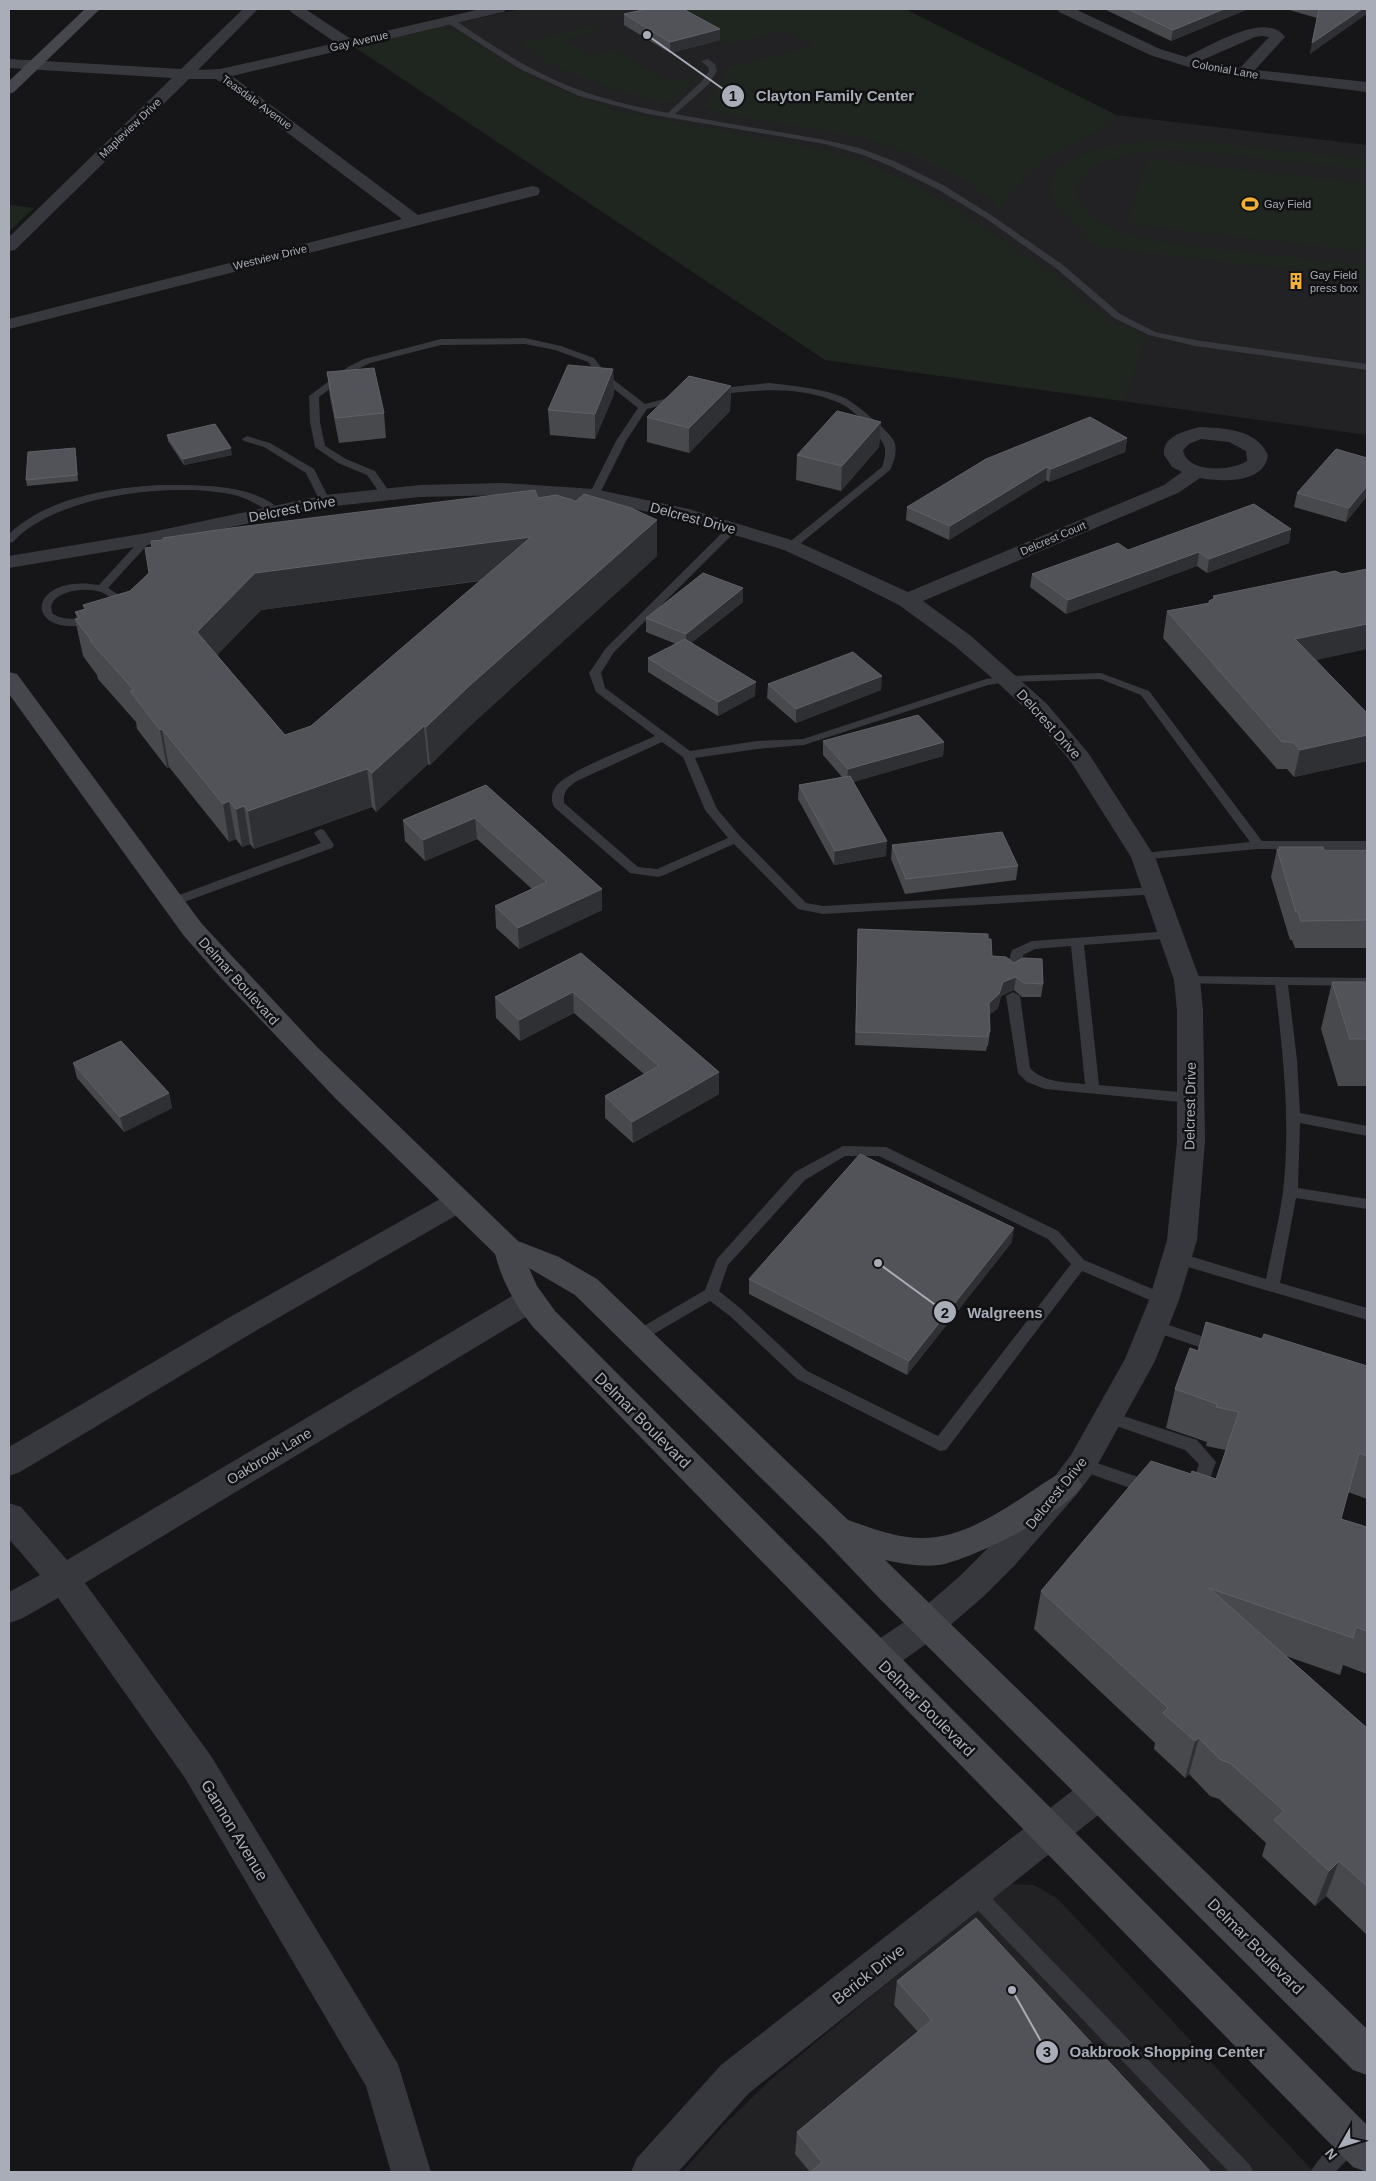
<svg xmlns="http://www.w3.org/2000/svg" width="1376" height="2181" viewBox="0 0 1376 2181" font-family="Helvetica,sans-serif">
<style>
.built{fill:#222225}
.green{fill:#1e261f}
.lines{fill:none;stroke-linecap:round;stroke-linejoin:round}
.lane{fill:#37383d;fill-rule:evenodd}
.street{fill:#37383d;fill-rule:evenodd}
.secondary{fill:#45474d;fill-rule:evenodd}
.wall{fill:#47494d;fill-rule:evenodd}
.shaded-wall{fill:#2f3033}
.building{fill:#525359;stroke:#5f6168;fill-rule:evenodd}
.labels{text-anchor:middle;stroke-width:5;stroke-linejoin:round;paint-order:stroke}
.far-street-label{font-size:11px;fill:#a8adb8;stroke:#111113}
.far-poi-label{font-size:11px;fill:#a8adb8;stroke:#111113;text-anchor:start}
.street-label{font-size:14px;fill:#a8adb8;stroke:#111113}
.near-street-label{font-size:16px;fill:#a8adb8;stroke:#111113}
.leader{fill:none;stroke:#a8adb8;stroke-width:2}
.callout-dot{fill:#a8adb8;stroke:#111113;stroke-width:2}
.mark-label{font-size:15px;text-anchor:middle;font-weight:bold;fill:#111}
.callout-label{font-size:15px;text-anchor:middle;font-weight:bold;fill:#a8adb8;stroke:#111113;stroke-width:5;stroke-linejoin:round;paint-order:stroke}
</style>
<rect width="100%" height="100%" fill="#161618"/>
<path class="built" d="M520,9H905L1116,115L1367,145V435L825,360L353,46Z
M1008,1884L1034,1885L1057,1898L1314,2172H682L725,2124L769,2081Z"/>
<path class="green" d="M665,9H905L1116,115L1101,130L1047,158L1032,170L1008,196L999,210L990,198L960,178L898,149L864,138L717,113L705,108L704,105L723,81L727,68L814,46L786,30L729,44Z
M441,26L456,32L460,31L504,62L558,89L615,110L814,148L843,155L878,168L914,184L964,214L1057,277L1110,321L1146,336L1125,401L825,360L353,46Z
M591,26L600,31L565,40L591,56L615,50L669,82L695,77L676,97L663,104C624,92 549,72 520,43Z
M1151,140L1203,142L1367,159V170C1330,166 1294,162 1257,158C1199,152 1123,135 1077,182C1077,186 1076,193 1078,197C1088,228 1140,237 1168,243L1367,266V278L1095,247L1080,236L1090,234C1054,214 1027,180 1079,156C1101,145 1127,143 1151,140Z
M1147,159L1367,183V252L1127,224Z
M9,205L34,208L9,232Z"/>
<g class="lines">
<path class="lane" d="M446,18H452C488,43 524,67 564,84C597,98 632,106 668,113L702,81L709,71L708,67L701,61L708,59L715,64L717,71L708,85L675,114L825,140L859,148L894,161L945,186L994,217L1063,265L1120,314L1155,332L1195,340L1367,364V370L1195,346L1149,335L1114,318L1057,269L988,220L939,190L888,165L863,155L825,144L648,114L579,96L520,69L446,22Z
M525,338L561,346L594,358L606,374L645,404L679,395L684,398L682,400L647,409L626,441L598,497L594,498L589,495L616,441L638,408L600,378L588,362L555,350L525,344L441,345L370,363L354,371L319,397L320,422L325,446L346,459L375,471L391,494L390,496H382L367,475L338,463L315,447L310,422L309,396L348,367L364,359L441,339Z
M769,383C794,386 822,388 845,398C854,402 890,432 894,441C898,450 894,462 890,470L795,548L791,549L786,546L787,544L882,467C889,446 884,442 870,428C861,419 849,406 837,402C797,385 755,390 713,395L708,392L713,389Z
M247,436L270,443L314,469L330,501L329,503H321L306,473L264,447L244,441L242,439Z
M159,485C195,485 255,483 281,511L276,514L272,513C261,507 251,500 238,496C178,481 56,494 13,542L9,543V534C47,498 108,488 159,485Z
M733,525L737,526V530L614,652L601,673L605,688L690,751L757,741L803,739L986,679L1007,676L1101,673L1149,691L1262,841H1367V849H1258L1139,860L1137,857L1143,853L1250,842L1141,695L1100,679L1007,682L988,685L804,745L757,749L695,758L717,809L740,836L806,903L823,906L1156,887L1162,891L1160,894L823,914L798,909L734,844L662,876L658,877L630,873L554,807C550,799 552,791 557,785C570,770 634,746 655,736L596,692L589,673L606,648L729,526ZM662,742L683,757L705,810L728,838L657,869L638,867L564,803C563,791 568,787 577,781Z
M147,536L151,537L152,539L151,541L108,588L119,595L122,603L121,605H113C112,603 111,600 110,598C98,582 41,590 53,614C68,623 82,616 97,619L98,621L97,623C20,642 26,572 99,585L143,537Z
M320,829L324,830L334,845L332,848L176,905L172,906L166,902L168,899L321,843L314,833Z
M1171,931L1176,932L1177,935L1176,938L1084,945L1099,1085L1191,1093L1196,1095L1198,1098L1196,1101L1191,1103L1045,1089L1027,1082L1018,1073L1006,996L1013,992L1020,996L1030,1068C1044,1083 1066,1082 1085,1084L1071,946L1035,949L1023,955L1020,971L1013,975L1006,971L1012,950L1032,941Z
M1187,976L1367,978V986L1288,985L1297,1060L1300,1113L1367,1126V1136L1300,1123L1298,1188L1367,1199V1209L1296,1198L1280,1283L1367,1308V1320L1171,1262L1169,1258L1171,1254L1176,1252L1266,1279C1272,1250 1279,1221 1283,1192C1291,1123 1283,1054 1275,985L1182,983L1180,980Z
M843,1146L886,1147L1058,1231L1084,1260L1169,1296L1172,1300L1169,1304L1164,1306L1159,1304L1082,1271L946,1450L940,1451L797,1379L730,1316L710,1301L642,1341L637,1343L632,1341L629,1337L632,1333L705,1290L717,1259L795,1172ZM845,1156H879L1048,1239L1071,1264L938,1436L807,1371L740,1308L719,1291L728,1265L805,1180Z
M1154,1320L1222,1343L1225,1347L1222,1351L1217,1353L1149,1330L1146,1326L1149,1322Z
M1108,1411L1197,1440L1216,1462L1204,1495L1198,1497L1192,1495L1190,1490L1199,1464L1185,1450L1102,1421L1100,1417L1102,1413Z
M1082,1458L1156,1483L1158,1488L1156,1493L1150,1495L1076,1469L1074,1464L1076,1459Z
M973,1883L980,1886L1250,2165L1253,2172H1229L966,1898L964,1892L966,1886Z
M1352,2131L1359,2134L1362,2141L1359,2148L1335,2172H1311C1316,2160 1339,2136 1352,2131Z"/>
<path class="street" d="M243,9H258L198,70L220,69L336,43L291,12L289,9H305L351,39L481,9H506L504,12L499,13L232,76L418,215L532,186L538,187L540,191L538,195L9,329V319L402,219L216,79H189L15,250L9,251V237L172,78L9,68V59L181,69Z
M1057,9H1075L1160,49L1186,57C1208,47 1267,10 1285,37L1255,70L1367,82V92L1205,72L1150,55L1059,12ZM1262,36L1269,37L1240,68L1212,65L1200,61L1255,37Z
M1200,427C1225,428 1256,429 1268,455C1265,484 1220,482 1200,478L1178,493L923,601L971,636L1047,704L1089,754L1155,857L1200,980L1203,1011L1205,1141L1197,1240L1179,1300L1155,1361L1093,1473L1077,1494L1015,1565L984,1596L940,1634L891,1669L879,1673L867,1669L862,1658L867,1647L916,1614L960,1576L991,1545L1055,1476L1071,1455L1125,1359L1149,1300L1167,1240L1177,1141V1011L1174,980L1131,857L1071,762L1031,714L999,684L955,646L899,605L847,579L784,550L678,518L594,501L503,495L420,497L325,507L147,545L9,568V556L147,533L325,495L420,485L503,483L594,489L689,509L798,542L908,592L1164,485L1182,472L1172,467L1164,455C1162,436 1185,431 1200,427ZM1201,439L1229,442L1246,451L1247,461C1232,471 1187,474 1183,450L1189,444Z
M459,1191L469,1194L473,1201L469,1208L252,1333L20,1472L9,1476V1447L230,1317L449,1194Z
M528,1290L539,1293L543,1301L539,1309L85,1583L211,1756L398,2064L431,2172H391L366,2086L185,1778L58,1598L21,1619L9,1623V1592L40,1575L9,1539V1503L21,1507L67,1560L517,1293Z
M1099,1776L1112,1780L1117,1792L1112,1804L749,2093L678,2172H631L637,2158L721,2065L1086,1780Z"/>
<path class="secondary" d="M85,9H100L14,92L9,94V81Z
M9,672L17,674L202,924L317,1047L518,1241L559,1257L597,1279L848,1520C871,1528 896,1538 922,1538C971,1538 1015,1501 1055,1476L1066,1472L1077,1476L1082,1485C1068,1512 970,1560 939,1565C921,1567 903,1564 885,1560L1367,2029V2075L1353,2070L880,1599L824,1540L575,1295L529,1268L537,1286L555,1311L1367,2125V2172L1353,2167L533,1327C515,1305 502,1281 495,1254L337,1100L221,978L184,936L9,694Z"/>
</g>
<path class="wall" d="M1104,9H1367L1310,54L1317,18L1286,9H1248L1171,41Z
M624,14L720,40L670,53L624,25Z
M613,369L614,394L595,439L550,435L548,410Z
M327,372L384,413L386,438L339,443L330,397Z
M731,386L730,411L689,453L647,442V417Z
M881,422L879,447L841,491L796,480L797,455Z
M167,435L232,455L184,465L168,441Z
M1127,438L1125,452L1049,482L1046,480L949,540L906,520L907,507Z
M75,448L76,455L78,481L27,486L26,480Z
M1367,458V496L1346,522L1294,507L1297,493Z
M538,498L657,556L472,724L430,765L428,764L376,812L372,807L254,849L250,844L242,847L236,839L229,842L169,767L167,768L137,729L136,722L98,679L97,675L83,656L75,619H77L75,612L84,609L83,605ZM480,581L311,726L285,735L217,655L261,610Z
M1291,529L1289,543L1207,573L1197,566L1066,614L1030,587L1032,574L1128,550Z
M743,588V602L691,643L755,696L718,716L648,672V658L676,644L646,632V618Z
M1213,596L1316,660L1367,713V761L1294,777L1287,769H1277L1163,638L1167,611L1208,603L1209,601L1213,599Z
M768,684L881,690L796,723L767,698Z
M823,741L944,742L943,756L853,782L886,856L834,865L798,799L799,785L842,777L823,755Z
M486,785L602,910L519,949L496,928L495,906L532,889L477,839L425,861L405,841L403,820Z
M892,845L1018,866L1016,880L905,894L891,859Z
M1279,847L1324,850H1367V948H1295L1292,940H1290L1271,877L1277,849H1279Z
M858,929L988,939L992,956L1014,963L1043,984L1041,997H1022L1014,990L1001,996L998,1008L989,1015L990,1032L988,1046H987L986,1051L855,1045Z
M581,953L719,1094L633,1143L605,1118V1096L644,1074L574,1013L520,1041L496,1018L495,997Z
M1332,982H1367V1086H1338L1321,1029Z
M73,1063L169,1093L172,1108L124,1132L77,1078Z
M1012,1242L907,1375L749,1294V1279Z
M1262,1339L1367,1366V1499L1348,1492L1341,1519L1367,1527V1674L1343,1665L1340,1675L1286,1656L1367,1728V1935L1326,1896L1315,1906L1262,1856L1266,1843L1219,1799L1210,1796L1189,1774L1185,1778L1154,1749L1155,1743L1034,1629L1041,1591L1191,1474L1216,1479L1226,1450L1206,1446L1207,1442L1166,1428L1175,1389L1198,1351Z
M897,1981L1211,2172H810L795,2154L797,2132L918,2032L894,2005Z"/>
<path class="shaded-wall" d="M1224,9H1248L1171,41L1173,30Z
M1362,9H1367V14L1310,54L1312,43Z
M720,29V40L670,53V42Z
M613,369L614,394L595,439V414Z
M731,386L730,411L689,453V428Z
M881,422L879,447L841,491L842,466Z
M1127,438L1125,452L1049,482L1051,469Z
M75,448L76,455L78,481L77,475Z
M231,448L232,455L184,465L183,459Z
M1047,467L1046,480L949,540L950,526Z
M1367,486V496L1346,522L1349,508Z
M657,520V556L472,724L430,765L426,727L469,686Z
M1291,529L1289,543L1207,573L1209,559Z
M531,537L533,573L261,610L203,669L197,632L255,573Z
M1199,552L1197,566L1066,614L1068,600Z
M743,588V602L686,647V634Z
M1367,624V649L1290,666L1295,639Z
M882,676L881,690L796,723V709Z
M756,682L755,696L718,716V702Z
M424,726L428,764L376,812L372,773Z
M162,729L169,767L167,768L160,730Z
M1367,735V761L1294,777L1300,750Z
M944,742L943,756L847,784L848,769Z
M367,769L372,807L254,849L248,811Z
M229,801L236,839L229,842L223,804Z
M244,806L250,844L242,847L236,809Z
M475,818L477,839L425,861L423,840Z
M887,841L886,856L834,865L835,851Z
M602,889V910L519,949L518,928Z
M1016,977L1014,990L1001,996L998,1008L987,1017L989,1003L1003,982Z
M573,992L574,1013L520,1041L519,1020Z
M719,1072V1094L633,1143L632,1122Z
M169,1093L172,1108L124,1132L120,1117Z
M1014,1228L1012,1242L907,1375L909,1361Z
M1199,1738L1189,1774L1185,1778L1195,1741Z
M1339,1861L1326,1896L1315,1906L1329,1871Z"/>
<path class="building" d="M647,9H683L720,29L670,42L624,14Z
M1128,9H1224L1173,30Z
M1319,9H1362L1312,43Z
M568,365L613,369L595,414L548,410Z
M374,368L384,413L336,418L327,372Z
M689,376L731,386L689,428L647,417Z
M837,411L881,422L842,466L797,455Z
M1090,417L1127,438L1051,469L1047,467L950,526L907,507L986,459Z
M215,424L231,448L183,459L167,435Z
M75,448L77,475L26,480L28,452Z
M1336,449L1367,458V486L1349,508L1297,493Z
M535,490L538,498L556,495L576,501L584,494L631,508L657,520L469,686L426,727L424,726L372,773L367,769L248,811L244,806L236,809L229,801L223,804L162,729L160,730L130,691L134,690L90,641H92L75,619L80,618L75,612L86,609L83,605L130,591L149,573L145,548L152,547L151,541L163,540V538L231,528ZM531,537L311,726L285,735L197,632L255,573Z
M1254,504L1291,529L1209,559L1199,552L1068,600L1032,574L1118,543L1128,550Z
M1367,569V624L1295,639L1367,713V735L1300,750L1293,742H1282L1167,611L1210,603L1209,601L1215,598L1213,596L1335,571L1342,574Z
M703,573L743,588L686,634L646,618Z
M685,639L756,682L718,702L648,658Z
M853,652L882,676L796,709L768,684Z
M918,715L944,742L848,769L823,741Z
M850,776L887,841L835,851L799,785Z
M486,785L602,889L518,928L495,906L547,882L475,818L423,840L403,820Z
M1002,832L1018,866L906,879L892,845Z
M1279,847H1323L1324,850H1367V920L1301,921L1298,912H1296L1277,849L1280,850Z
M858,929L988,934V939H991L992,956L1006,957L1014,963L1023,958L1042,959L1043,984L1024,983L1016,977L1003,982L999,994L989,1003L990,1032H988V1037L856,1032Z
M581,953L719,1072L632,1122L605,1096L659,1066L573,992L519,1020L495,997Z
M1332,982H1367V1039H1350Z
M121,1041L169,1093L120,1117L73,1063Z
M860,1154L1014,1228L909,1361L749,1279Z
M1206,1322L1262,1339L1264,1334L1367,1366V1456L1359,1453L1341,1519L1367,1527V1631L1356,1627L1353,1638L1209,1588L1367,1728V1886L1339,1861L1329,1871L1274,1820L1284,1811L1230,1763L1221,1760L1199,1738L1195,1741L1163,1713L1168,1708L1041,1591L1151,1461L1191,1474L1192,1471L1216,1479L1239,1412L1216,1407L1217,1404L1175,1389L1190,1348L1198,1351Z
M976,1918L1211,2172H811L822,2162L797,2132L932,2020L897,1981Z"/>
<defs>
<g id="stadium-bare" transform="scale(1.35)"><path d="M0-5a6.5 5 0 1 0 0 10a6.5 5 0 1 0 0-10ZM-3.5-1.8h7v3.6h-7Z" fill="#f2b134" stroke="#111113" stroke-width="2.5" paint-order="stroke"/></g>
<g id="building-bare" transform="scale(1.35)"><path d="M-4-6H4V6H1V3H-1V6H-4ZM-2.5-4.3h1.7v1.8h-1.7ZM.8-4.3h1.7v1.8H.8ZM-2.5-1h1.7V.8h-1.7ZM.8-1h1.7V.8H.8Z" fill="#f2b134" stroke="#111113" stroke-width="2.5" paint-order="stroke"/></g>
</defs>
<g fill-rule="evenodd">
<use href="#stadium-bare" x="1250" y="204"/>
<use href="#building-bare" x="1296" y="281"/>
</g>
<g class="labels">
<g class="far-street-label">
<text transform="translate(359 41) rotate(-13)" y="4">Gay Avenue</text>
<text transform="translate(1225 69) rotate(10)" y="4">Colonial Lane</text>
<text transform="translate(257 102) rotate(36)" y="4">Teasdale Avenue</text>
<text transform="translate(130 128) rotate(-44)" y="4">Mapleview Drive</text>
<text transform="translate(270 257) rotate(-14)" y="4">Westview Drive</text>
<text transform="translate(1053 538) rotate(-23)" y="4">Delcrest Court</text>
</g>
<g class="far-poi-label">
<text x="1264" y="208">Gay Field</text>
<text x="1310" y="279">Gay Field<tspan x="1310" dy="13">press box</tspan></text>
</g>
<g class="street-label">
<text transform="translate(292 509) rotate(-11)" y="5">Delcrest Drive</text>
<text transform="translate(693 518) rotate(15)" y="5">Delcrest Drive</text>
<text transform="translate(1049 724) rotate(48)" y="5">Delcrest Drive</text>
<text transform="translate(239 981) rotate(48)" y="5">Delmar Boulevard</text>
<text transform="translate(1190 1106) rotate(-89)" y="5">Delcrest Drive</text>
<text transform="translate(269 1456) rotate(-31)" y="5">Oakbrook Lane</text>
<text transform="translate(1056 1493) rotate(-51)" y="5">Delcrest Drive</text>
</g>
<g class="near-street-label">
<text transform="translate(643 1420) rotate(45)" y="6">Delmar Boulevard</text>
<text transform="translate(927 1708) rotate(45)" y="6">Delmar Boulevard</text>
<text transform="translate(235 1830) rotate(59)" y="6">Gannon Avenue</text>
<text transform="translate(1256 1946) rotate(45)" y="6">Delmar Boulevard</text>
<text transform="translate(868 1974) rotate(-38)" y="6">Berick Drive</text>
</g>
</g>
<path class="leader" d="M647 35L733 96M878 1263L945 1312M1012 1990L1047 2052"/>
<g class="callout-dot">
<circle cx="647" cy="35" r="5"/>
<circle cx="878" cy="1263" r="5"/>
<circle cx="1012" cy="1990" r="5"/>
<circle cx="733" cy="96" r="12"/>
<circle cx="945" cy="1312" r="12"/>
<circle cx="1047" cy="2052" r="12"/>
</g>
<g class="mark-label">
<text x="733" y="101">1</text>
<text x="945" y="1318">2</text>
<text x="1047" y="2057">3</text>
</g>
<g class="callout-label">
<text x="835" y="101">Clayton Family Center</text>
<text x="1005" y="1318">Walgreens</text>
<text x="1167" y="2057">Oakbrook Shopping Center</text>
</g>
<rect width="1376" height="2181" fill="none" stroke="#a8adb8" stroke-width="20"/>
<g transform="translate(1341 2146) rotate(231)" stroke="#111113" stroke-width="4" paint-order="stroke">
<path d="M0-4L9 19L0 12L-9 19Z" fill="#a8adb8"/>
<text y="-8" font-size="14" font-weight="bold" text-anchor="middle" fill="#a8adb8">N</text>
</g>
</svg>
